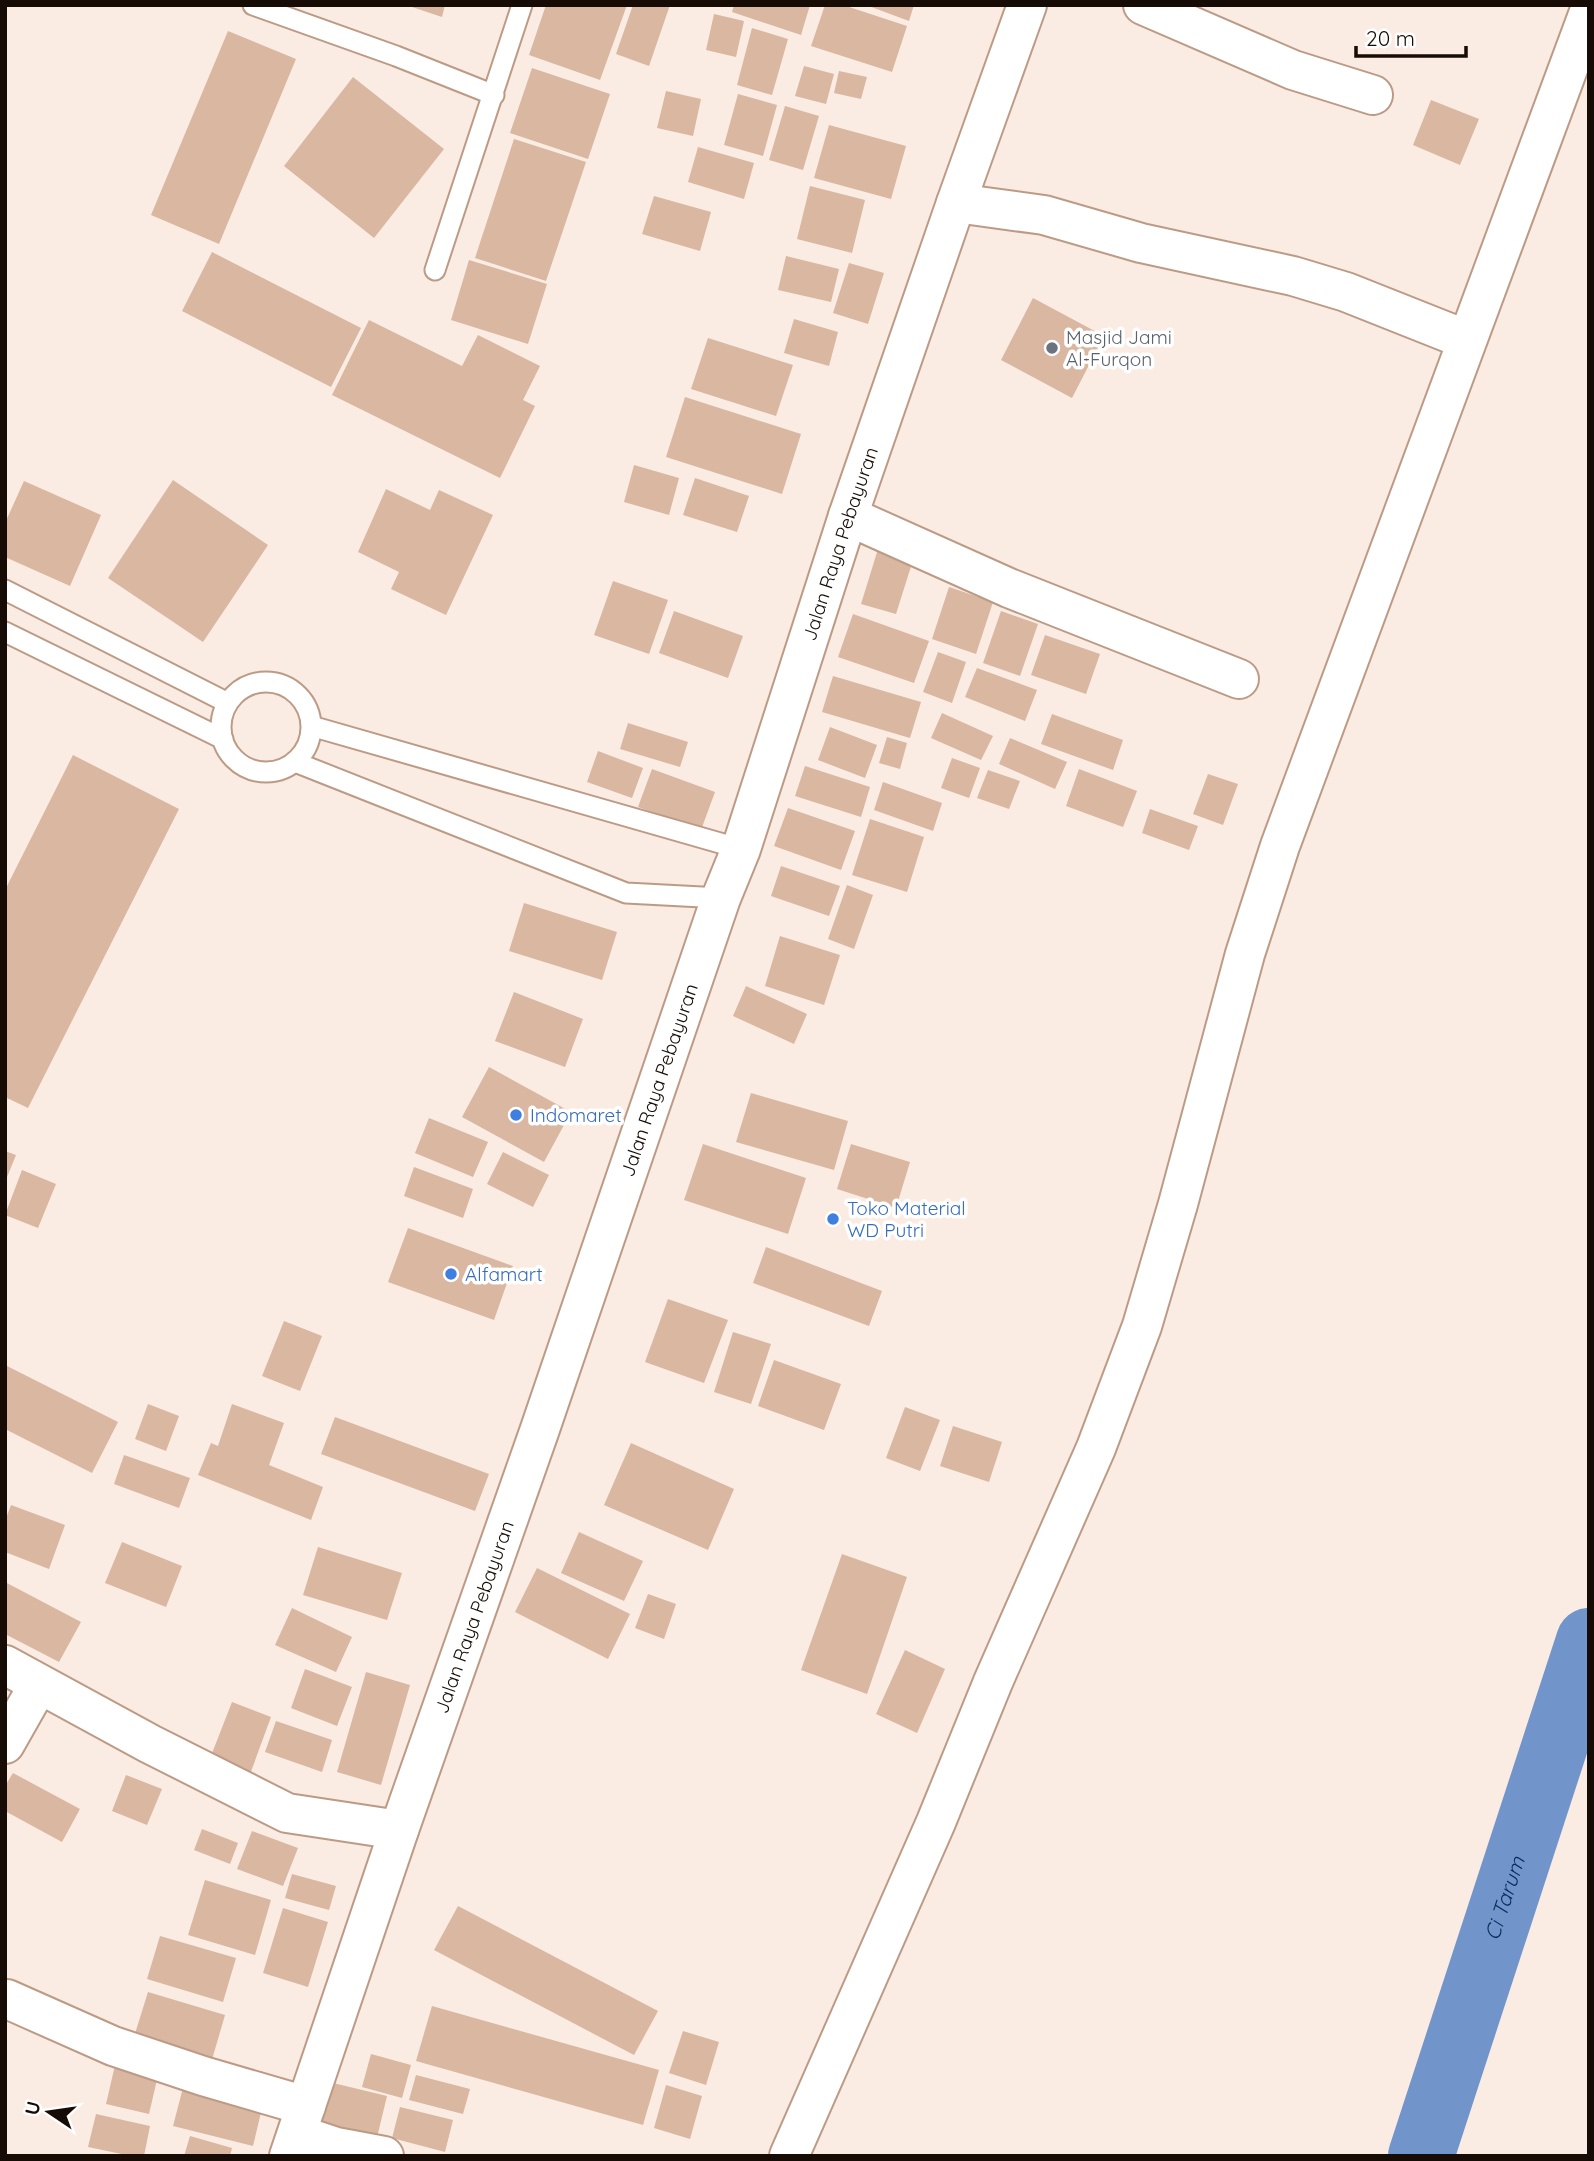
<svg xmlns="http://www.w3.org/2000/svg" width="1594" height="2161" viewBox="0 0 1594 2161" font-family="Quicksand,sans-serif">
<style>
.lines{fill:none;stroke-linecap:round;stroke-linejoin:round}
.river{stroke:#7195ca;stroke-width:66}
.building{fill:#d9b7a1}
.service-casing{stroke:#bc9b86;stroke-width:23}
.minor-casing{stroke:#bc9b86;stroke-width:42}
.secondary-casing{stroke:#bc9b86;stroke-width:42}
.service{stroke:#fff;stroke-width:19}
.minor{stroke:#fff;stroke-width:38}
.secondary{stroke:#fff;stroke-width:38}
.worship-dot{fill:#6b7280;stroke:#fff;stroke-width:2.5}
.shop-dot{fill:#3f7fe0;stroke:#fff;stroke-width:2.5}
.labels{text-anchor:middle;stroke-width:7;stroke-linejoin:round;paint-order:stroke}
.worship-label{font-size:19px;fill:#5b616d;stroke:#fff;text-anchor:start}
.street-label{font-size:19px;fill:#170c05;stroke:#fff}
.shop-label{font-size:19px;fill:#366cbe;stroke:#fff;text-anchor:start}
.water-label{font-size:21px;font-style:italic;fill:#092c5c;stroke:#fff}
</style>
<rect width="100%" height="100%" fill="#faece3"/>
<g class="lines">
<path class="river" id="s1" d="M1421,2156L1589,1641"/>
</g>
<path class="building" d="M406,5H445L442,17Z
M546,5H627L600,80L529,55Z
M633,5H670L649,66L616,54Z
M734,5H810L801,35L732,12Z
M825,5H843L907,26L892,72L811,46Z
M866,5H914L909,21Z
M714,14L744,21L736,57L706,50Z
M752,28L788,39L772,95L737,85Z
M228,31L296,59L219,244L151,215Z
M804,66L834,74L826,104L795,96Z
M532,68L610,94L588,159L510,133Z
M839,71L867,77L861,99L834,93Z
M353,77L444,149L374,238L284,166Z
M666,91L701,99L693,136L657,128Z
M738,94L777,105L763,156L724,145Z
M1431,100L1479,119L1460,165L1413,145Z
M785,106L819,116L803,170L769,160Z
M829,125L906,146L891,199L814,178Z
M514,139L586,162L546,281L475,258Z
M698,147L754,163L744,199L688,182Z
M810,186L865,200L852,253L797,239Z
M654,196L711,212L700,251L642,234Z
M212,252L361,328L331,387L182,311Z
M786,256L839,269L831,302L778,290Z
M469,260L547,284L528,344L451,320Z
M849,263L884,273L868,324L833,313Z
M1033,298L1104,336L1072,398L1001,360Z
M794,319L838,332L829,366L784,353Z
M369,320L462,366L478,335L540,366L523,400L535,406L500,478L332,395Z
M708,338L793,365L776,416L691,389Z
M685,397L801,434L782,494L666,457Z
M634,465L679,478L669,515L624,502Z
M695,478L749,496L737,532L683,515Z
M173,480L268,545L203,642L108,578Z
M24,481L101,515L70,586L5,557V523Z
M386,489L430,510L439,490L493,515L446,615L391,589L399,572L358,552Z
M878,549L913,560L896,614L861,604Z
M613,581L668,600L649,654L594,635Z
M949,587L993,602L976,654L932,639Z
M674,611L743,636L728,678L659,653Z
M1001,611L1038,624L1020,676L983,663Z
M853,614L929,641L914,683L838,657Z
M1045,635L1100,654L1086,694L1031,675Z
M938,652L966,662L952,703L923,692Z
M977,668L1037,690L1025,721L965,697Z
M833,676L921,702L910,738L822,712Z
M942,713L993,736L981,760L931,738Z
M1052,714L1123,740L1113,770L1041,744Z
M628,723L688,742L680,767L620,749Z
M830,727L877,745L865,778L818,760Z
M887,737L907,743L900,769L879,763Z
M1010,738L1067,762L1055,789L999,764Z
M598,751L643,768L632,798L587,782Z
M73,755L179,809L28,1108L5,1097V890Z
M952,758L980,768L969,798L941,788Z
M805,766L870,787L861,817L795,796Z
M652,769L715,792L701,830L638,807Z
M1079,769L1137,791L1123,827L1066,806Z
M988,770L1020,781L1009,809L977,798Z
M1208,774L1238,784L1223,825L1193,814Z
M883,782L942,803L933,831L874,810Z
M788,808L855,831L841,870L774,846Z
M1150,809L1198,826L1189,850L1142,833Z
M870,819L924,837L907,892L852,875Z
M781,866L840,886L829,916L771,896Z
M847,885L873,895L854,949L828,939Z
M524,903L617,932L602,980L509,951Z
M780,936L840,955L824,1005L765,986Z
M746,986L807,1014L794,1044L733,1016Z
M514,992L583,1019L565,1067L495,1041Z
M489,1067L571,1112L544,1162L462,1117Z
M751,1093L848,1121L834,1170L736,1142Z
M429,1118L488,1142L473,1177L415,1153Z
M703,1144L806,1178L788,1234L684,1200Z
M851,1144L910,1162L896,1208L837,1189Z
M5,1151L16,1155L5,1182Z
M503,1152L549,1175L533,1207L487,1184Z
M414,1167L473,1189L463,1218L404,1196Z
M22,1170L56,1184L38,1228L5,1215Z
M408,1228L513,1266L494,1320L388,1282Z
M766,1247L882,1291L869,1326L753,1283Z
M668,1299L728,1320L704,1383L645,1362Z
M284,1321L322,1336L300,1391L262,1376Z
M733,1332L771,1344L751,1404L714,1392Z
M774,1360L841,1384L824,1430L758,1406Z
M5,1365L118,1422L92,1473L5,1429Z
M148,1404L179,1416L166,1451L135,1439Z
M232,1404L284,1423L269,1465L323,1487L311,1520L198,1475L211,1443L218,1446Z
M905,1407L940,1420L920,1471L886,1458Z
M335,1417L489,1474L475,1511L321,1454Z
M953,1426L1002,1442L989,1482L940,1466Z
M631,1443L734,1489L708,1550L604,1505Z
M124,1455L190,1478L179,1508L114,1484Z
M11,1505L65,1525L49,1569L5,1552V1521Z
M579,1532L643,1561L624,1601L561,1573Z
M122,1542L182,1566L166,1607L105,1583Z
M318,1547L402,1573L387,1620L303,1595Z
M842,1554L907,1577L867,1694L801,1670Z
M537,1568L630,1614L608,1659L515,1612Z
M5,1582L81,1622L59,1662L5,1634Z
M648,1594L676,1604L664,1639L635,1628Z
M292,1608L352,1637L336,1672L275,1645Z
M905,1650L945,1669L917,1733L876,1714Z
M305,1669L352,1687L337,1726L291,1708Z
M366,1672L410,1685L381,1785L337,1772Z
M232,1702L271,1717L249,1777L209,1761Z
M276,1721L332,1740L322,1772L265,1752Z
M13,1773L80,1809L62,1842L5,1811V1786Z
M126,1775L162,1789L147,1825L112,1811Z
M202,1829L238,1843L230,1864L194,1850Z
M252,1831L298,1848L283,1886L237,1869Z
M292,1874L336,1886L329,1910L285,1898Z
M205,1880L271,1900L255,1955L188,1935Z
M458,1906L658,2011L634,2055L434,1950Z
M283,1908L328,1922L308,1987L263,1973Z
M160,1936L236,1958L223,2002L147,1979Z
M148,1992L225,2015L211,2063L133,2040Z
M432,2006L659,2070L643,2125L416,2061Z
M683,2031L719,2042L706,2085L669,2073Z
M371,2054L411,2065L402,2098L362,2087Z
M116,2061L159,2071L149,2114L106,2104Z
M416,2075L470,2089L463,2114L409,2100Z
M185,2080L264,2100L253,2146L173,2126Z
M329,2082L387,2096L374,2150L316,2136Z
M666,2085L702,2096L690,2139L654,2128Z
M400,2107L453,2120L445,2152L392,2138Z
M96,2114L150,2126L144,2156H131L88,2147Z
M190,2136L232,2148L230,2156H184Z"/>
<g class="lines">
<g class="service-casing">
<path id="service" d="M253,5L396,56L494,95
M435,270L522,5
M5,590L228,703
M5,632L223,739
M221 727a45 45 0 1 1 90 0a45 45 0 1 1-90 0Z
M311,726L741,849
M295,762L626,893L721,898"/>
</g>
<g class="minor-casing">
<path id="minor" d="M1143,5L1293,70L1373,95
M956,203L1044,215L1141,243L1293,276L1346,292L1467,340
M848,516L1009,588L1239,679
M5,1665L150,1744L287,1813L399,1830
M5,1744L39,1684
M7,1999L113,2046L203,2076L306,2106
M297,2134L336,2147L384,2156
M789,2156L936,1822L993,1682L1096,1448L1142,1326L1178,1204L1245,954L1280,846L1589,12"/>
</g>
<g class="secondary-casing">
<g id="secondary">
<path id="s2" d="M289,2156L399,1830L540,1429L721,898L741,849L848,516L956,203L1027,5"/>
</g>
</g>
<use href="#service" class="service"/>
<use href="#minor" class="minor"/>
<use href="#secondary" class="secondary"/>
</g>
<circle class="worship-dot" cx="1052" cy="348" r="7"/>
<g class="shop-dot">
<circle cx="516" cy="1115" r="7"/>
<circle cx="833" cy="1219" r="7"/>
<circle cx="451" cy="1274" r="7"/>
</g>
<g class="labels">
<g class="worship-label">
<text x="1066" y="344">Masjid Jami<tspan x="1066" dy="22">Al-Furqon</tspan></text>
</g>
<g class="street-label">
<text dy="7" stroke="none"><textPath href="#s2" startOffset="1704">Jalan Raya Pebayuran</textPath></text>
<text dy="7" stroke="none"><textPath href="#s2" startOffset="1138">Jalan Raya Pebayuran</textPath></text>
<text dy="7" stroke="none"><textPath href="#s2" startOffset="570">Jalan Raya Pebayuran</textPath></text>
</g>
<g class="shop-label">
<text x="530" y="1122">Indomaret</text>
<text x="847" y="1215">Toko Material<tspan x="847" dy="22">WD Putri</tspan></text>
<text x="465" y="1281">Alfamart</text>
</g>
<g class="water-label">
<text dy="7" stroke="none"><textPath href="#s1" startOffset="271">Ci Tarum</textPath></text>
</g>
</g>
<rect width="1594" height="2161" fill="none" stroke="#170c05" stroke-width="14"/>
<g transform="translate(49 2112) rotate(283)" stroke="#ffffff" stroke-width="5" paint-order="stroke">
<path d="M0-5L12 26L0 18L-12 26Z" fill="#170c05"/>
<text y="-10" font-size="19" font-weight="bold" text-anchor="middle" fill="#170c05">U</text>
</g>
<path d="M1356 46v10h110v-10" fill="none" stroke="#170c05" stroke-width="3.5"/>
<text x="1366" y="46" font-size="21" fill="#170c05" stroke="#ffffff" stroke-width="5" paint-order="stroke">20 m</text>
</svg>
